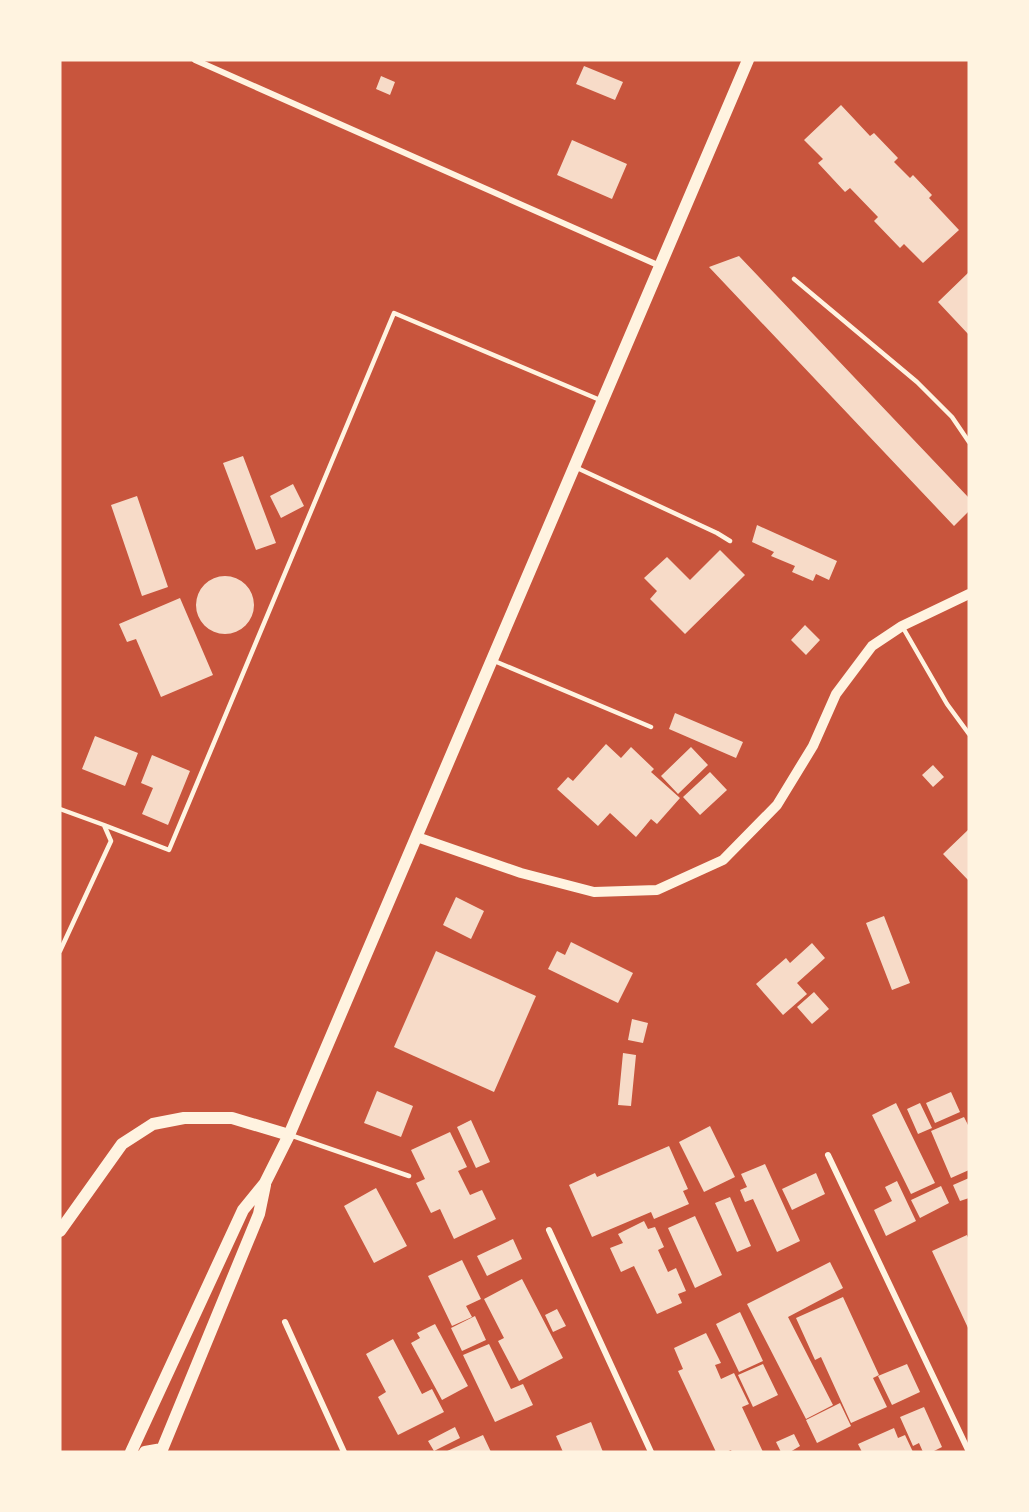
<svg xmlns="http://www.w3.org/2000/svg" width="1029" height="1512" viewBox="0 0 1029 1512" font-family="Ubuntu,sans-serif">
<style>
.building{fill:#f7dbc8}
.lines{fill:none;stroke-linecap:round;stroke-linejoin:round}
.service{stroke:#fff3e0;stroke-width:4.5}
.minor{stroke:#fff3e0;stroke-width:6}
.tertiary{stroke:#fff3e0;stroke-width:10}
.secondary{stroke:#fff3e0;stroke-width:12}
</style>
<rect width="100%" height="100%" fill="#c8553d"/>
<path class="building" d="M584,66L623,82L615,100L576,84Z
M381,76L395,82L390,95L376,89Z
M841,105L870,136L874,133L898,158L894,162L910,178L913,175L932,195L929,198L959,230L923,263L904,244L900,248L874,221L878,217L850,188L845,192L818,163L823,159L804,140Z
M572,140L627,164L612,199L557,175Z
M739,256L969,498V511L954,526L709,267Z
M969,272V335L938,302Z
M243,456L276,543L256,550L223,463Z
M293,484L304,506L281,518L270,496Z
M137,496L168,587L142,596L111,505Z
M757,525L837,561L829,580L816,574L813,581L792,572L795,566L771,556L774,552L752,542Z
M720,550L745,575L685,634L650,599L657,591L644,578L667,557L690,580Z
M196 605a29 29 0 1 1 58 0a29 29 0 1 1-58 0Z
M180,598L213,675L161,697L136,639L127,642L119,624Z
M805,625L820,640L806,655L791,640Z
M675,713L743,742L736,758L669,729Z
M95,736L138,753L125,786L82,769Z
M606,744L621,758L631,747L654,769L651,772L680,798L657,824L651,819L636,837L610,813L598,826L557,789L568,777L573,781Z
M691,747L708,765L678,794L661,776Z
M152,755L190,771L168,825L142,814L153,788L141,783Z
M933,765L944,777L933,787L922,775Z
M710,772L727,790L700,815L683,797Z
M969,829V881L943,854Z
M456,897L484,911L471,939L443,925Z
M884,916L910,983L892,990L866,923Z
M571,942L633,973L618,1003L548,969L557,951L565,955Z
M812,943L825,958L797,983L807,994L783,1015L756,984L786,958L790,963Z
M436,951L536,996L494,1092L394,1047Z
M814,992L829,1009L812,1024L797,1007Z
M632,1019L648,1023L643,1043L628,1040Z
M623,1053L636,1055L631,1106L618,1105Z
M377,1091L413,1106L401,1137L364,1123Z
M951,1092L960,1112L935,1123L926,1103Z
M896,1103L935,1183L911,1194L872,1115Z
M920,1103L932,1128L918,1134L907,1109Z
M964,1117L969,1127V1170L951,1178L931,1131Z
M471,1120L490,1162L476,1168L457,1127Z
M710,1126L735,1177L704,1192L679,1142Z
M450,1132L467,1167L458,1171L470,1195L482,1190L496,1219L454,1239L440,1209L431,1213L416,1183L425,1179L411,1150Z
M669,1146L688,1189L683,1191L689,1204L654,1219L651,1212L592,1237L569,1185L595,1173L597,1177Z
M765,1164L800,1241L777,1252L753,1199L745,1202L740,1190L747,1187L741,1174Z
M816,1173L825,1194L792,1210L782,1189Z
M969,1178V1198L960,1201L953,1185Z
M897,1181L916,1221L886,1236L874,1210L892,1201L885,1187Z
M941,1186L949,1203L920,1218L911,1200Z
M376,1188L407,1246L374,1263L344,1206Z
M730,1197L751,1246L737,1252L715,1203Z
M695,1216L722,1275L695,1288L668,1228Z
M644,1221L648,1229L655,1227L664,1247L658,1250L668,1272L676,1268L686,1291L678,1294L682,1303L657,1314L634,1266L621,1272L610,1248L623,1243L618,1234Z
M967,1235L969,1240V1330L932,1251Z
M513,1239L522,1259L487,1276L477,1256Z
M462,1260L481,1299L466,1306L472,1317L452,1326L428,1276Z
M830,1262L843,1288L788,1317L833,1405L806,1419L747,1304Z
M522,1279L563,1358L519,1381L498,1341L504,1338L484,1299Z
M843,1297L879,1375L873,1378L887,1407L851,1423L821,1357L815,1360L796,1318Z
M557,1309L566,1326L553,1332L545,1315Z
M740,1312L763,1361L739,1372L716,1324Z
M475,1316L486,1340L462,1351L451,1328Z
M435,1324L468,1386L442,1400L411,1343L420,1338L417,1333Z
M706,1333L721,1363L715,1365L721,1379L734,1373L749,1404L742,1407L763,1452H732L731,1450L726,1452H716L678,1371L683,1369L674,1348Z
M393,1339L422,1394L432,1389L444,1412L398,1435L378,1397L386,1392L366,1354Z
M489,1344L511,1389L523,1384L533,1405L495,1422L463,1355Z
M763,1364L778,1395L753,1407L738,1375Z
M907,1364L920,1392L892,1405L878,1376Z
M840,1403L851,1426L817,1443L806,1420Z
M924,1407L942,1447L932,1452H923L919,1443L913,1446L900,1417Z
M591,1422L603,1452H563L556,1436Z
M455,1427L460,1438L434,1451L428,1441Z
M894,1428L898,1438L905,1435L913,1452H862L858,1444Z
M794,1434L800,1446L790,1452H781L776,1442Z
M483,1435L491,1452H445Z"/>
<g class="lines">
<path class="service" d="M794,279L917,382L952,417L969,442
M575,467L717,533L730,541
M902,626L947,704L969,734
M492,660L651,727
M60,809L104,825L111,841L60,951
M104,825L169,850L394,313L600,400
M290,1135L409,1176"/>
<path class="minor" d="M195,60L660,266
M828,1155L969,1452
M549,1230L651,1452
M285,1322L344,1452"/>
<path class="tertiary" d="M417,837L521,873L594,892L657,890L723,860L777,805L813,746L836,694L872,646L902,626L969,594"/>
<path class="secondary" d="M60,1231L122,1144L153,1124L184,1118H232L289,1135
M131,1452L243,1210L265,1183L289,1135L748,60
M145,1452L162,1449
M161,1452L259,1214L265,1185"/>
</g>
<rect width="1029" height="1512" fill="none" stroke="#fff3e0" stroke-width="123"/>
</svg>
